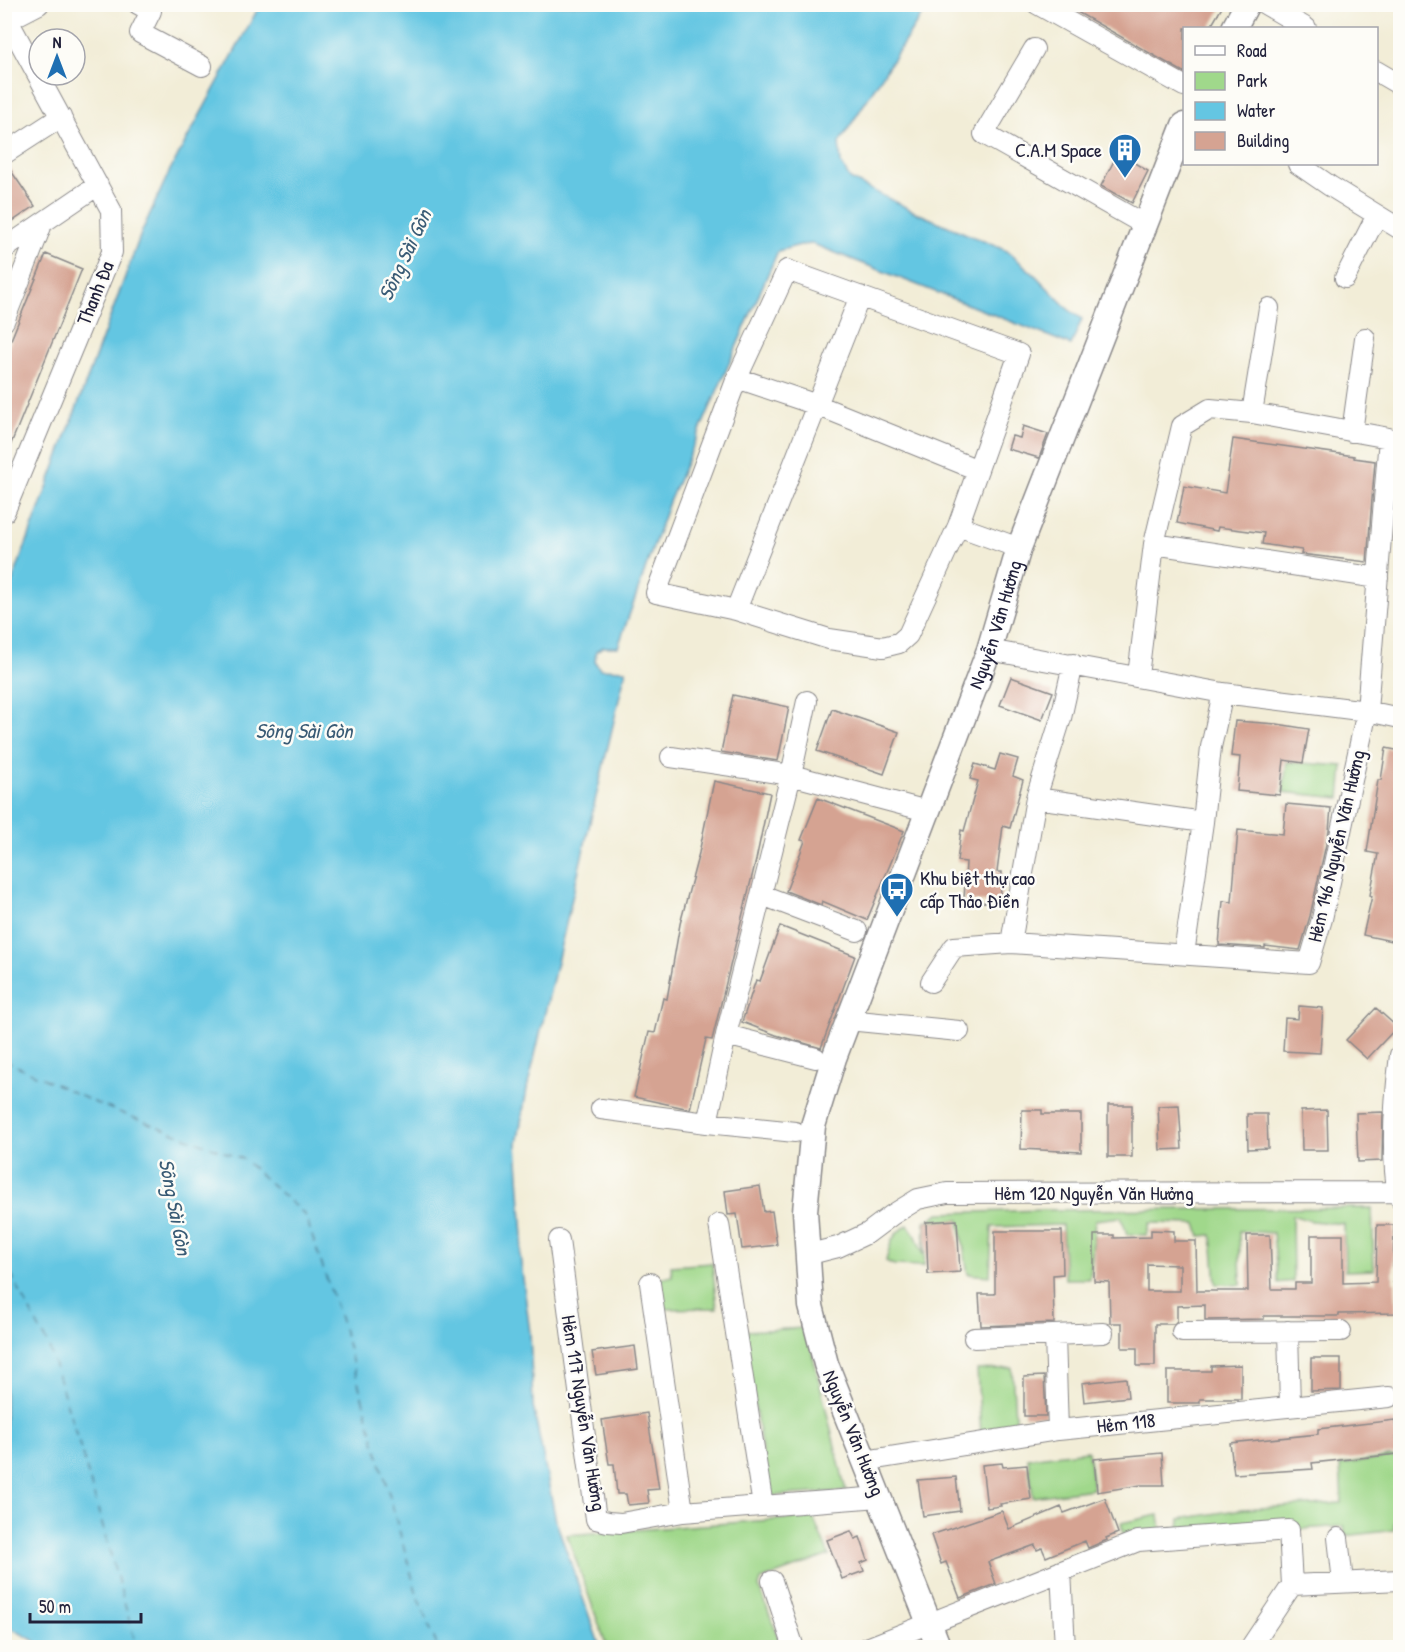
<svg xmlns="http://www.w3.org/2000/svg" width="1405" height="1652" viewBox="0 0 1405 1652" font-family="'Patrick Hand',sans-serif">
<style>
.green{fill:#a0d88b;stroke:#617d63;stroke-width:1.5}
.water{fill:#64c6e2;stroke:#43748e;stroke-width:1.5}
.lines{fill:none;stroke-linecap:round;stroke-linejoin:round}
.ferry{stroke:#395b75;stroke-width:1.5;stroke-dasharray:8 6;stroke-linecap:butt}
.building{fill:#d5a392;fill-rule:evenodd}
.minor-casing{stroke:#8a8889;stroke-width:22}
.major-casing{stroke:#8a8889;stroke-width:27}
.minor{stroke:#fff;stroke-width:20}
.major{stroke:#fff;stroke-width:24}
.labels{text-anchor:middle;stroke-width:5;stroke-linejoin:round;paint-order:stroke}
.poi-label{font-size:20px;fill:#22223b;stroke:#fdfcf7;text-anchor:end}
.street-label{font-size:20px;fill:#22223b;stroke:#fdfcf7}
.water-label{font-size:21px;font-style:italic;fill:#395b75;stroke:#fdfcf7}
</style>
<rect width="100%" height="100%" fill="#fdfcf7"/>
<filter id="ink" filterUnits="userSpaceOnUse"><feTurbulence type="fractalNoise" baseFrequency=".0167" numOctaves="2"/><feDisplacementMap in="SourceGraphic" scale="12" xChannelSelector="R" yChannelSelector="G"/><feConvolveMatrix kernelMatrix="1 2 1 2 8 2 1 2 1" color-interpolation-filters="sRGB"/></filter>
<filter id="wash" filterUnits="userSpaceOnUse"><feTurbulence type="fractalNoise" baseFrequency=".008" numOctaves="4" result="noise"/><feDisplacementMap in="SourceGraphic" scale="24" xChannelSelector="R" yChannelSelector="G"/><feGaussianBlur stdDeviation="1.35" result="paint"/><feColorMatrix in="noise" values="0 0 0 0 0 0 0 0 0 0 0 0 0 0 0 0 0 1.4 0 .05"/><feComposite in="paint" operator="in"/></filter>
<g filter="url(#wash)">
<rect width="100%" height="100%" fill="#f2edd7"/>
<path class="green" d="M1287,762L1343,766L1340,798L1283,792Z
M1372,1208L1374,1270L1345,1271L1344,1224L1311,1221L1292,1215L1293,1281L1278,1283L1273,1233L1239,1231L1241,1285L1216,1284L1212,1235L1200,1236L1196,1224L1150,1223L1146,1235L1127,1234L1121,1217L1095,1220L1090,1279H1065L1062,1225L992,1227L990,1276L968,1274L959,1220L926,1222L924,1266L894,1265L886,1261C890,1244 892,1233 908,1225L916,1236L923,1255L925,1222L939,1213L1046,1210Z
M712,1263L717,1308L663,1309L660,1279L672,1276L671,1266Z
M806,1328L846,1491L769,1496L743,1331Z
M1012,1368L1016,1433L981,1435L977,1370Z
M1088,1451L1093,1489L1033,1497L1028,1458Z
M1390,1457L1400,1458V1477L1395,1478L1400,1480L1399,1520L1394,1522V1530L1345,1536L1344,1526L1245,1533L1126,1545L1121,1523L1159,1515L1161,1530L1179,1529L1180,1519L1243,1509L1342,1503L1340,1465Z
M813,1517L829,1555L761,1580L759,1587L782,1647H607L567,1535Z"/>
<path class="water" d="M260,5H928L839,143L841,163L850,179L917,213L1007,251L1036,276L1068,309L1082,319L1071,345L813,244L800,245L778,251L669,502L618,647H603L596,651L595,662L600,669L626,670L527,1089L517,1144L523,1237L520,1255L530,1333L533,1406L556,1521L600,1647L37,1648L35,1641L5,1625V601L142,231L170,170Z"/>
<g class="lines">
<path class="ferry" d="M4,1060L98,1104L243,1159L305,1215L341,1321L418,1598L438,1648
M4,1261L49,1347L82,1453L137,1648"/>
</g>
<g id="blocks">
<path class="building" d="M1063,4H1224L1210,28H1185V73Z
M1118,153L1148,171L1132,203L1101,186Z
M7,165L35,206L4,227V166Z
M46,254L82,269L4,461V357Z
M1023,426L1048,434L1039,458L1008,449L1012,436L1020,438Z
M1233,439L1354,456V458L1375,461L1367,562L1301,554L1302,550L1262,544L1264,533L1218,527L1217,531L1177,523L1184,486L1225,493Z
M1011,677L1053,692L1042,720L1000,705Z
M733,695L789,707L778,761L721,752Z
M832,709L899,732L884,774L817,751Z
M1235,721L1277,724L1309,729L1303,763L1284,760L1280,795L1237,791L1240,757L1231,756Z
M1386,748L1401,751V943L1363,935L1372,896L1370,895L1378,854L1367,852L1378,780H1381Z
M1000,754L1018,759L1013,776L1023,780L1010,828L1003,826L997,872H1002L1000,903L964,901L966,862L957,861L961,830L964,831L978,781L970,779L975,764L995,770Z
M714,781L770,793L756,860L712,1040L706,1039L690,1109L634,1097L649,1032L655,1033L663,998L667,999L680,924L699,853Z
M818,798L904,831L867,920L822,901L821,905L786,891L805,841L801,840Z
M1286,804L1331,808L1329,831L1310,916L1300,950L1265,946V948L1219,945L1223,901L1232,902L1238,830L1283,834Z
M780,926L855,956L821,1048L776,1035L742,1022L756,980L760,981Z
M1299,1006L1323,1008L1320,1053L1283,1051L1285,1018L1298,1019Z
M1376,1008L1397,1027L1367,1059L1346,1040Z
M1108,1105H1132V1157H1108Z
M1179,1105L1182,1149L1160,1150L1158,1106Z
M1022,1110H1042V1114H1081V1152L1021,1149Z
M1327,1110L1328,1150H1302L1301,1111Z
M1383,1112L1382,1161L1358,1162L1356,1113Z
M1247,1114H1267L1268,1148L1248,1149Z
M760,1186L764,1212L772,1211L777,1245L742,1249L737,1214L728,1215L725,1191Z
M957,1220L960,1272L928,1274L926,1222Z
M1377,1225H1394L1393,1282H1395L1396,1313L1339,1314V1316H1264V1319L1205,1320V1305L1177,1306V1321L1174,1324H1155V1366H1137V1348H1122V1323H1110L1109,1282L1094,1281V1235H1114V1238L1151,1237V1230L1174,1231V1241H1196L1197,1291H1248L1247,1235H1270L1272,1289H1295V1283H1311V1235H1343V1283L1376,1282ZM1147,1264L1180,1265V1291H1147Z
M995,1231H1062L1063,1274L1053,1275L1054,1323L981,1326L979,1294H995Z
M635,1346L638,1369L596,1375L592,1352Z
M1311,1358H1341V1390L1311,1391Z
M1241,1365V1399H1200V1403H1167V1371H1211V1366Z
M1044,1376L1046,1416H1024V1377Z
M1126,1378L1128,1397L1084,1402L1082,1383Z
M647,1413L659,1489L647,1490L649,1503L628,1505L626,1494H617L614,1464H609L602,1420Z
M1395,1420L1398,1454L1312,1463L1313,1469L1234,1474L1230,1443L1318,1434V1429Z
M1162,1453L1164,1485H1141L1097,1492L1094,1459Z
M1002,1463L1003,1467L1027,1465L1031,1499L1000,1504L1001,1506L987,1508L982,1465Z
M956,1477L960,1511L923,1516L918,1480Z
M1105,1498L1118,1533L1106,1538L1107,1540L1088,1548L1085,1541L1046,1557L1042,1548L1037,1550L1035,1545L988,1562L996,1584L960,1598L946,1562L941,1564L931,1535L1002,1511L1009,1529L1061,1507L1064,1513Z
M851,1531L855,1539L860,1537L868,1560L861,1563L864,1571L842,1579L827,1540Z"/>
</g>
</g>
<g filter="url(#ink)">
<use href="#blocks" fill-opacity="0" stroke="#8a8889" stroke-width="1.5"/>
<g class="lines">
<g class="minor-casing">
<path id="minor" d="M138,4L151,11L140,33L202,66
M1037,4L1184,86
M1265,4L1306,28
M4,13L111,210L112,252L4,513
M8,20L39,4
M1034,49L984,134L1145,225
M1376,71L1400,85
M4,154L61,117
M1298,164L1330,186L1400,229
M4,249L98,185
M787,270L1019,354L958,526L908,635L899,643L883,647L829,639L736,610L656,593L737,378Z
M1345,278L1377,215
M4,321L42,224
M737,378L817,405L978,470
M1252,413L1269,308
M1352,432L1365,338
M958,526L1019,548
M1154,544L1378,578
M736,610L860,296
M989,650L1223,693L1367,711L1400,718
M671,757L791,775L807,701
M1036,798L1203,822L1211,747L1223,693
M762,895L857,931
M1011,943L1036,798L1061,718L1073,664
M1184,954L1203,822
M931,982L954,947L1011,943L1309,963L1322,919L1367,711L1389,438L1252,413L1210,409L1182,426L1154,544L1138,676
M848,1020L959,1031
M726,1035L816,1058
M1400,1055C1395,1094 1392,1132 1395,1171C1396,1180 1396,1189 1400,1198
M601,1109L707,1123L795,1132
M707,1123L726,1035L791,775L927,811
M719,1224L763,1506
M559,1240L596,1519L608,1522L621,1523L683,1512L880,1497
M806,1255L838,1247L868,1233L892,1215L918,1199L947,1193L1397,1192
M650,1283L683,1512
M1288,1331L1290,1406
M1182,1332L1341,1331
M1055,1336L1058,1430
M974,1338L1103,1333
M864,1461L1058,1430L1389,1397
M1338,1538L1343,1582
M1061,1571L1065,1648
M772,1581L794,1648
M867,1648L1138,1541L1289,1530L1292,1585
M1250,1648L1292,1585L1400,1580"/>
</g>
<g class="major-casing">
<g id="major">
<path d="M1234,28L1247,4"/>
<path id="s1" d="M939,1648L826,1364L811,1306L805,1211L813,1126L834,1058L989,650L1019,548L1184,125"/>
</g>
</g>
<use href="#minor" class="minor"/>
<use href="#major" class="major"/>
</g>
</g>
<defs>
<g id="building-pin" transform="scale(1.725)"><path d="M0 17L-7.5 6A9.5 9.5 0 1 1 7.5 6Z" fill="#1f6fb2" stroke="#fdfcf7"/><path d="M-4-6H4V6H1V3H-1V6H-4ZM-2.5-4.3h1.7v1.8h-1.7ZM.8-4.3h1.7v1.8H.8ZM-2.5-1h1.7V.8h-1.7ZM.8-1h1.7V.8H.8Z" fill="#fff"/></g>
<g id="bus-pin" transform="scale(1.725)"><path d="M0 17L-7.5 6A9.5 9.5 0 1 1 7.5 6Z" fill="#1f6fb2" stroke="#fdfcf7"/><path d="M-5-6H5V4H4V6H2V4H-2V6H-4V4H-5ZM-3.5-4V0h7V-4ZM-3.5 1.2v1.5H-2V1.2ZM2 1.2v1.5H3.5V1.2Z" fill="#fff"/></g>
</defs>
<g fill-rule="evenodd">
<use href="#building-pin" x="1125" y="150"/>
<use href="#bus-pin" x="897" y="889"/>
</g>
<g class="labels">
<g class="poi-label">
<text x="1102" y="157">C.A.M Space</text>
<text x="920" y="885" text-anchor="start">Khu biệt thự cao<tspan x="920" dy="23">cấp Thảo Điền</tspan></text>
</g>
<g class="street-label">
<text transform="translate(95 293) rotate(-68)" y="7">Thanh Đa</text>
<text dy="7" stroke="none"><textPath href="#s1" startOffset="1080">Nguyễn Văn Hưởng</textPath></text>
<text transform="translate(1336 846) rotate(-77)" y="7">Hẻm 146 Nguyễn Văn Hưởng</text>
<text x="1094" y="1200">Hẻm 120 Nguyễn Văn Hưởng</text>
<text transform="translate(584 1413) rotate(81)" y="7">Hẻm 117 Nguyễn Văn Hưởng</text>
<text transform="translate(1126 1423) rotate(-6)" y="7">Hẻm 118</text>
<text transform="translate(854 1433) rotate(68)" y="7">Nguyễn Văn Hưởng</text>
</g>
<g class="water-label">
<text transform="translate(405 255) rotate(-65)" y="7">Sông Sài Gòn</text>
<text x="304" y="738">Sông Sài Gòn</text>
<text transform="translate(175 1207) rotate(79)" y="7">Sông Sài Gòn</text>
</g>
</g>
<rect width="1405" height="1652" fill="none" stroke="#fdfcf7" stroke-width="24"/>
<rect x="1183" y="27" width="195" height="138" fill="#fdfcf7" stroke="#a5a5ac" stroke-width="1.5"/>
<rect x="1195" y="46" width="30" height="9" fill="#ffffff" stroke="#a5a5ac" stroke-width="1.5"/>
<text x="1237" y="57" font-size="18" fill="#22223b">Road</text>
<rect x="1195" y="72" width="30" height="18" fill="#a0d88b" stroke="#a5a5ac" stroke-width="1.5"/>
<text x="1237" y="87" font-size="18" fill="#22223b">Park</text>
<rect x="1195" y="102" width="30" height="18" fill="#64c6e2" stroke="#a5a5ac" stroke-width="1.5"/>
<text x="1237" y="117" font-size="18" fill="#22223b">Water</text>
<rect x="1195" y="132" width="30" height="18" fill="#d5a392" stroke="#a5a5ac" stroke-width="1.5"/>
<text x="1237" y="147" font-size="18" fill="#22223b">Building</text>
<g transform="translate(57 57)"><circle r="28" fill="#fdfcf7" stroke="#a5a5ac" stroke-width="1.5"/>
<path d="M0-4.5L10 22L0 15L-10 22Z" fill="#1f6fb2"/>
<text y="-9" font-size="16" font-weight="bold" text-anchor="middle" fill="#22223b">N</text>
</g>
<path d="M30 1613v9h111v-9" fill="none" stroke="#22223b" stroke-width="3"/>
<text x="39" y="1613" font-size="18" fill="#22223b" stroke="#fdfcf7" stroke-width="4.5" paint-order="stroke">50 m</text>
</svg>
